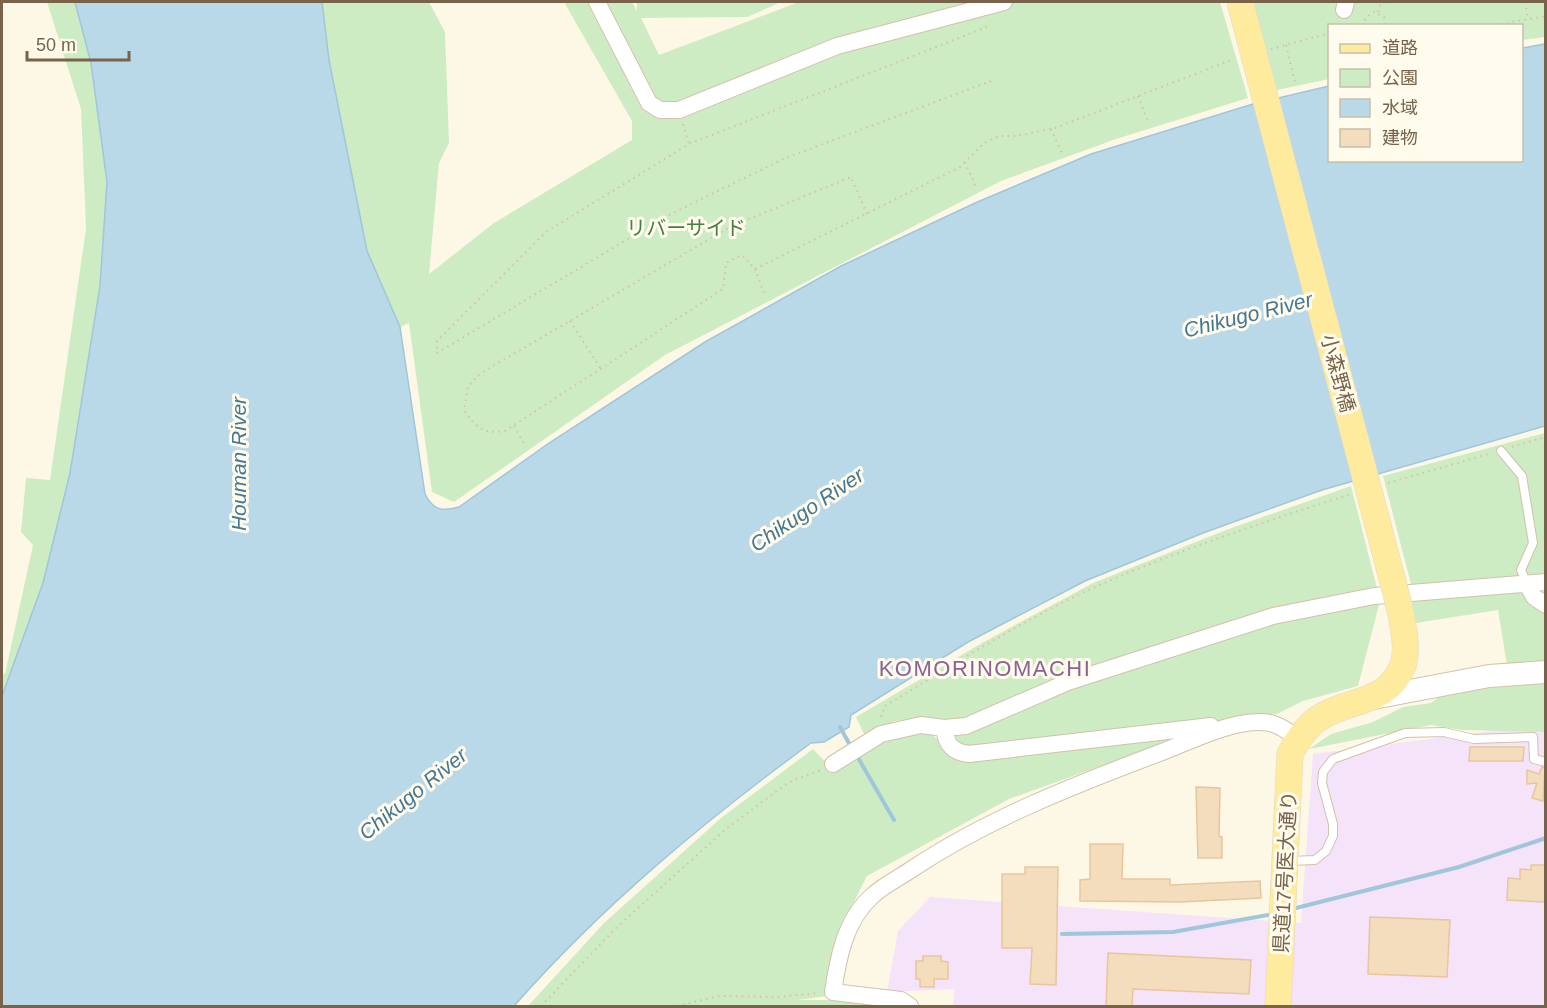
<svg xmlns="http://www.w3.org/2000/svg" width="1547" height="1008" viewBox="0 0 1547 1008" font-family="Helvetica,'Noto Sans JP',sans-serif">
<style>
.education{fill:#f5e3fa}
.green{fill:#cdecc4}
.water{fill:#bad9e8;stroke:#9fc6da;stroke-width:1.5}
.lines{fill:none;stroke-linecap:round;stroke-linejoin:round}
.stream{stroke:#9fc6da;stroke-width:4}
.building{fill:#f4ddbd;stroke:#e7c69c;stroke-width:1.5}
.lane-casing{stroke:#d0c2ab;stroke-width:10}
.street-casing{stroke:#d0c2ab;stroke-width:18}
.secondary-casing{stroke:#d3c3a9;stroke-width:24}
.primary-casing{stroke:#dfd9d3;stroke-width:27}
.path{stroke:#d9c09f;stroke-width:2;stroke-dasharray:1.5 4.5;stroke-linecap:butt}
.lane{stroke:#fff;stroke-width:8}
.street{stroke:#fff;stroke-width:16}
.secondary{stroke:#fff;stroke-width:22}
.primary{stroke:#feeb9d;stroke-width:26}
.primary-bridge-casing{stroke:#dfd9d3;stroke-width:27;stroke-linecap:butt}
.primary-bridge{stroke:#feeb9d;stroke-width:26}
.labels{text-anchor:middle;stroke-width:6;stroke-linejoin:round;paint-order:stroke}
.park-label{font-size:20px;fill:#487e41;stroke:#fffbed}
.street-label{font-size:20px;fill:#786249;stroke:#fffbed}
.water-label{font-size:21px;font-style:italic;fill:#457894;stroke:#fffbed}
.quarter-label{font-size:22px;letter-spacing:1.5px;fill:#8c6194;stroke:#fffbed}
</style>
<rect width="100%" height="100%" fill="#fdf8e6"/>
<path class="education" d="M1545,724V1006H953L954,989L887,992L898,931L930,897L1301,923L1313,754Z"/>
<path class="green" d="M47,2H75L91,63L107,182L100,286L70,473L43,583L2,696V673L5,674L33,545L21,532L26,478L50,480L86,228L81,109Z
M322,2H429L445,32L449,143L439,163L429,274L494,223L632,140V121L564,2H632L637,11V2H777V4L747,17L641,18L659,55L799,2H1220L1248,98L1116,139L1001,181L665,355L454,502L432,492L409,323L400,327L367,251L329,60Z
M1253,2H1545V37L1522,40V26H1330L1329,79L1277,90Z
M1545,433V577L1412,588L1383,476Z
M1351,486L1378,592L960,721L927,718L895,721L865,736L856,717L982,643L1093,583L1226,530Z
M1519,588L1540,612L1545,614V662L1507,665L1498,610L1416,623L1409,599Z
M1380,601L1358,686L1303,701L1277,714L972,749L956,743L950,732L1072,686L1277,620Z
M1545,678V732L1463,730L1431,725L1309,749L1331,734L1373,722L1403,707L1431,703L1448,689Z
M916,731L934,736L955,759L1182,737L1009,799L867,876L835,939L827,996L798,1000H854L889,1006H528L604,923L721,818L813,749L832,769L886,738Z"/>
<path class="water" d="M75,2H322L329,60L367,251L400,327L425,494C433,510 442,512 459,507L549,443L705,342L841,266L975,203L1091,154L1253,104L1329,86L1330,160H1522V48L1545,44V426L1322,490L1203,533L1085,581L968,642L851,715L849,727L824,742L811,743C703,822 602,906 514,1006H2V696L43,583L70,473L100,286L107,182L91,63Z"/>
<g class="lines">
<path class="stream" d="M840,727L851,747
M857,756L894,820
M1292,909L1459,867L1546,838
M1062,934L1173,932L1273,914"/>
</g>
<path class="building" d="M1470,747H1524L1523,761H1469Z
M1542,767L1545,768L1543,801L1532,798L1537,783L1527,784V770L1539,774Z
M1196,787L1220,788L1219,836L1222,837V858H1198Z
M1090,844H1123L1122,879H1170V885L1260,881L1261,898L1180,902L1080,901V880L1090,879Z
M1531,865H1545V902L1507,900L1508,878L1520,879V869L1531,870Z
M1025,867H1058L1056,985L1030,984L1032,948H1002V874H1025Z
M1370,917L1450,920L1447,977L1368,974Z
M1108,953L1251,960L1249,994L1133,989L1132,1006H1106Z
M923,956H941V961L948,962V979H934V987H920V979H916V961H923Z"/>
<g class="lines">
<g class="lane-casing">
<path id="lane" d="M1501,451L1522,476L1533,543L1521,570L1527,584
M1289,861L1315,860L1326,851L1333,836V824L1322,783L1323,772L1333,759L1405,733L1444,732L1474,739L1533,737L1534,759L1546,762"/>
</g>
<g class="street-casing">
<path id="street" d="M597,2L649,103L660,110H679L837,46L1004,2
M1344,10L1346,2
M1527,584L1534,597L1546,605
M944,728C946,745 953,752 969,754L1211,726
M833,764L881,734L921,725L944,728L966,726L1068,682L1273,616L1374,596L1546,582
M910,1006L901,1000L833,992C838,958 845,921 871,897C882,886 899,878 912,869C989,818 1077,784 1162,752C1191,741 1226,723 1257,722C1275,721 1284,729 1298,738"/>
</g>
<g class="secondary-casing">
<path id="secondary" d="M1373,698L1489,676L1546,672"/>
</g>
<g class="primary-casing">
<path id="primary" d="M1278,1006L1290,754C1297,741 1306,726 1319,718C1347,699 1388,705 1403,665C1409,647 1402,623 1399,605"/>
</g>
<path class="path" d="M1525,2L1528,19
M1378,12L1381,3L1390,2
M1364,26L1365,18L1374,12L1384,17L1385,26
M1489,26L1546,16
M987,27L689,144L546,232L437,341V353L665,217L783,159L991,81
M1286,45L1295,83
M1271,49L1330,33
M1138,96L1149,124
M683,124L689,144
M1051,129L1062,153
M965,162L976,187
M867,214L851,177L730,227L481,373L468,386L464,410C476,428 483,434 505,431L723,289L726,263L742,255L755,269L960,167L984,143L999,136H1017L1055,128L1234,59
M755,269L765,296
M570,321L601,369
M514,426L526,447
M1512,447L1546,437
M1388,483L1492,453
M881,717L885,706C953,665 1022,620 1095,587C1178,550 1264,522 1351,494
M541,1006L616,928L726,829L789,782L821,770
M677,1006L719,996L778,997L818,993"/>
<use href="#lane" class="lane"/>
<use href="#street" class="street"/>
<use href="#secondary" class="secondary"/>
<use href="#primary" class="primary"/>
<g class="primary-bridge-casing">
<path id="primary-bridge" d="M1240,2L1399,605"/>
</g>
<use href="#primary-bridge" class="primary-bridge"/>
</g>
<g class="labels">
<g class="park-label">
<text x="686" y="235">リバーサイド</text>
</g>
<g class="street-label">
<text transform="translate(1338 373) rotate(75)" y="7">小森野橋</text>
<text transform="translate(1285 872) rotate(-87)" y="7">県道17号医大通り</text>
</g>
<g class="water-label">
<text transform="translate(1248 315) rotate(-14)" y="7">Chikugo River</text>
<text transform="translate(239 464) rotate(-90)" y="7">Houman River</text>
<text transform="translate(807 510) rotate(-34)" y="7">Chikugo River</text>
<text transform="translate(413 794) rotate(-39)" y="7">Chikugo River</text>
</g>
<g class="quarter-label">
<text x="985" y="676">KOMORINOMACHI</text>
</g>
</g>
<rect width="1547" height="1008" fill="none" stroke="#786249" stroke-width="6"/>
<rect x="1328" y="24" width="195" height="138" fill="#fffbed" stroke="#c9beab" stroke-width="1.5"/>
<rect x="1340" y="44" width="30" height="9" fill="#feeb9d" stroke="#c9beab" stroke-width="1.5"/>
<text x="1382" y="54" font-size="18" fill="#786249">道路</text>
<rect x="1340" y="69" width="30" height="18" fill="#cdecc4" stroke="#c9beab" stroke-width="1.5"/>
<text x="1382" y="84" font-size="18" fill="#786249">公園</text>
<rect x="1340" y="99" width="30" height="18" fill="#bad9e8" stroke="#c9beab" stroke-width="1.5"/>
<text x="1382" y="114" font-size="18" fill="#786249">水域</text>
<rect x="1340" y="129" width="30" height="18" fill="#f4ddbd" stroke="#c9beab" stroke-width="1.5"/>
<text x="1382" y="144" font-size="18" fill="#786249">建物</text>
<path d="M27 51v9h102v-9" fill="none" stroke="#786249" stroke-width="3"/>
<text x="36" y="51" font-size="18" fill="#786249" stroke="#fffbed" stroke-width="4.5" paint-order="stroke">50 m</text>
</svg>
